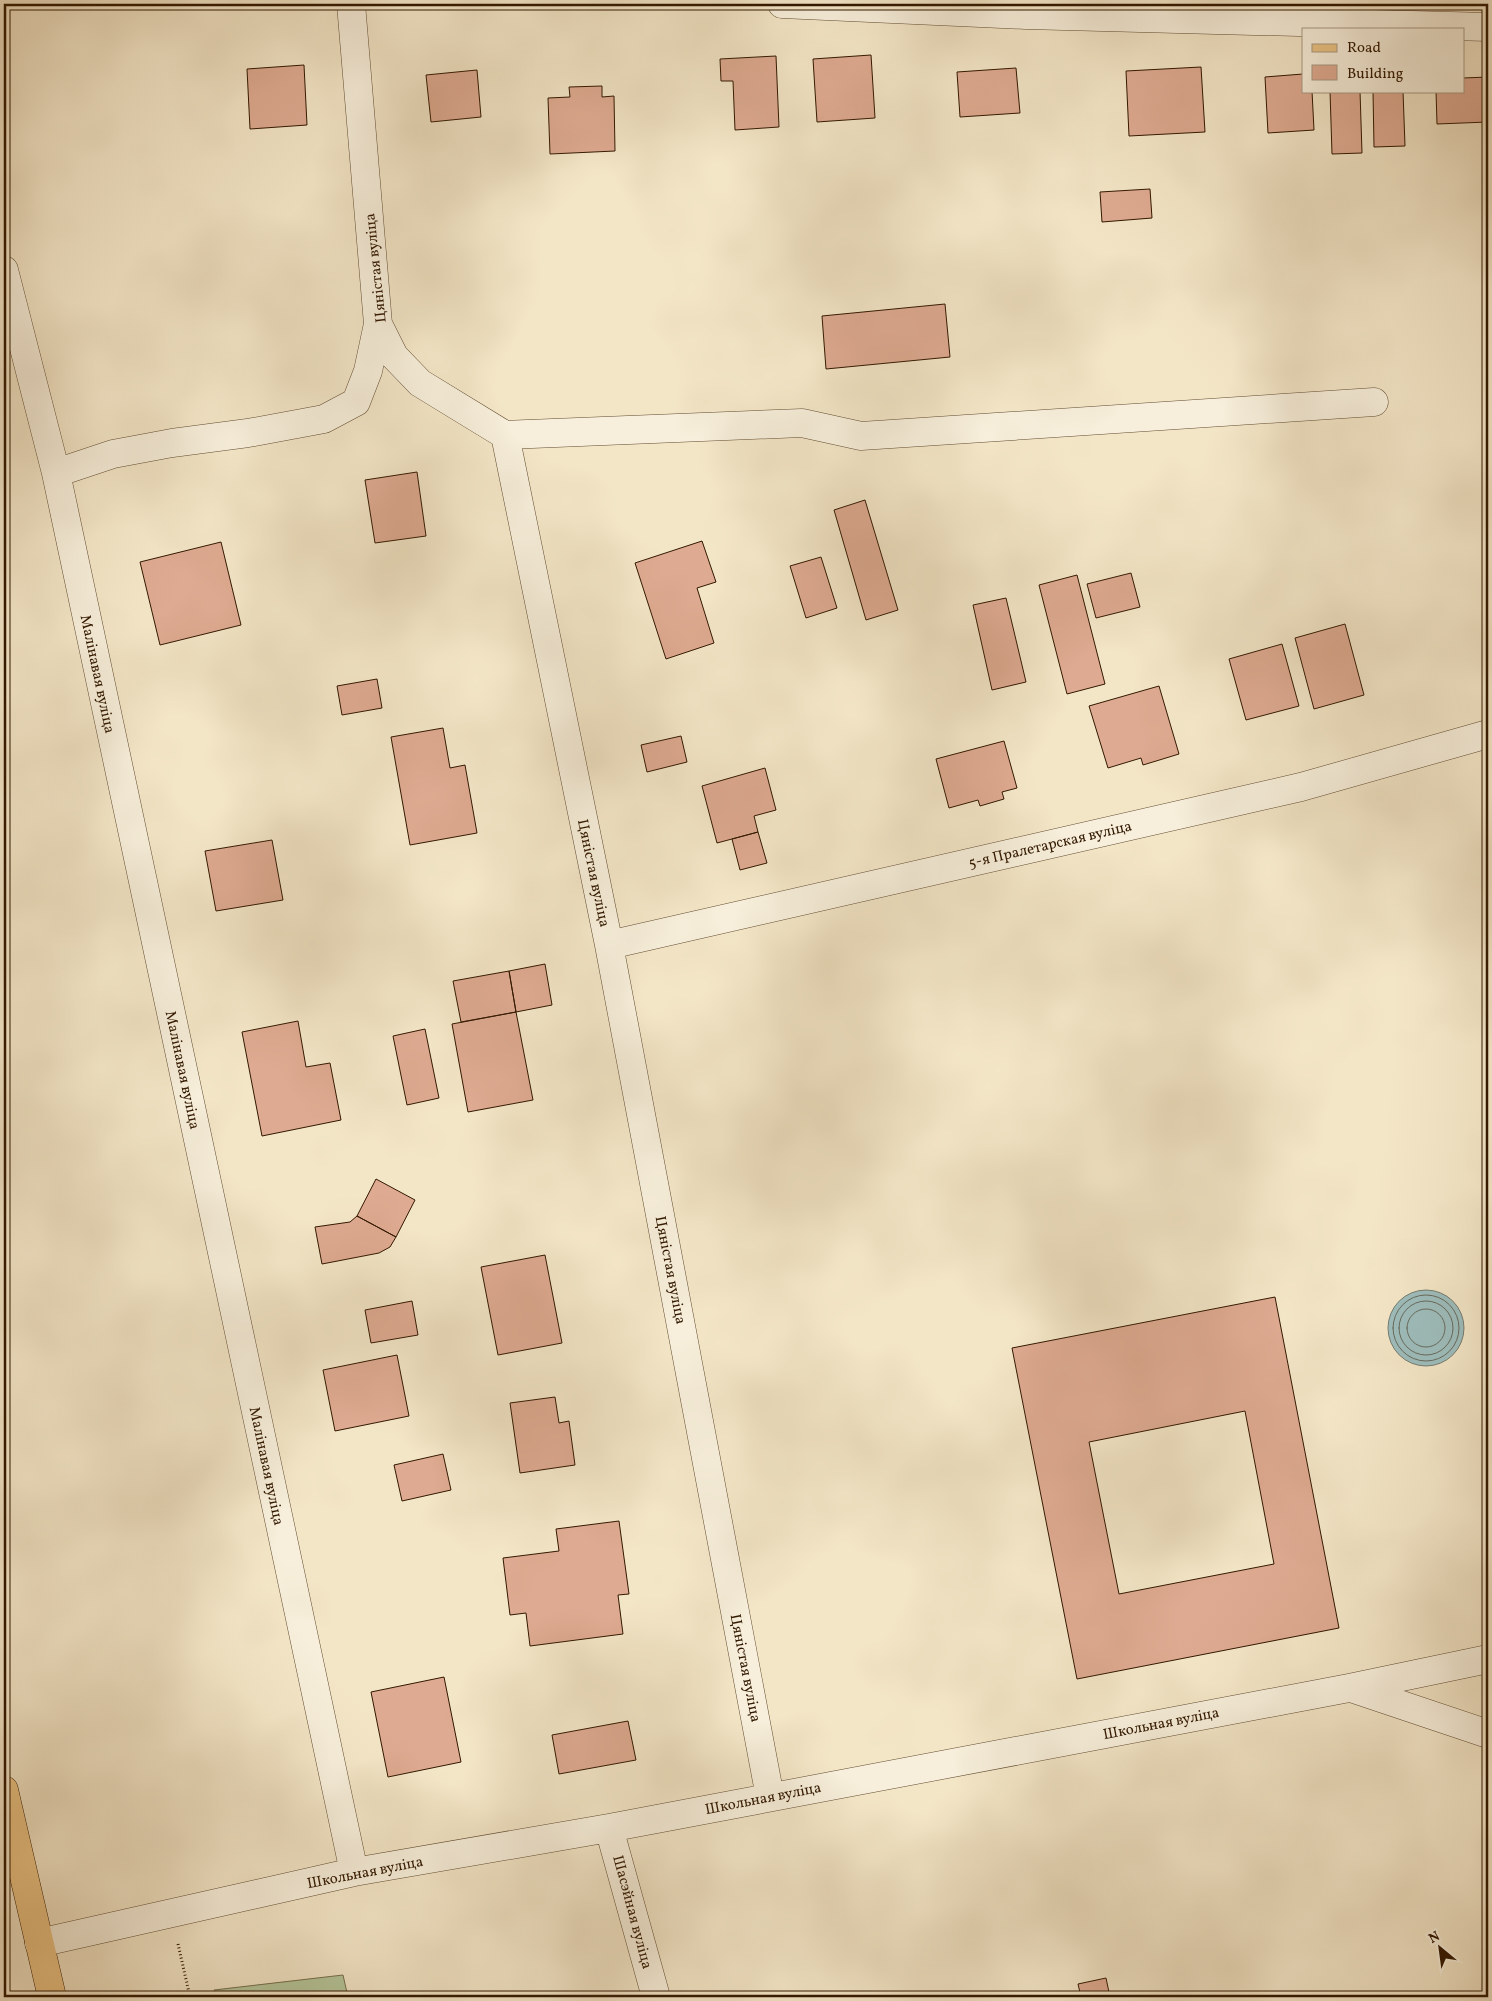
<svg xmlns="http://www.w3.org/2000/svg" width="1492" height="2001" viewBox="0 0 1492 2001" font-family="Vollkorn,serif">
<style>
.green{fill:#b5c69a;stroke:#746f4d}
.water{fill:#9ebebd;stroke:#737c71}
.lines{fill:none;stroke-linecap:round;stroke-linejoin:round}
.shore{stroke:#686b5e;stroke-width:1}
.building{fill:#deaa91;stroke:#321800;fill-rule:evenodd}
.street-casing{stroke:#624c32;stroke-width:29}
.primary-casing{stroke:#321800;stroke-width:29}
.path{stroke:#321800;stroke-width:3;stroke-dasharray:1 2.5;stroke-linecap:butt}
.street{stroke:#f7efdb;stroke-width:28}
.primary{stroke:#eac384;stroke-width:28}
.labels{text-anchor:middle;stroke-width:4;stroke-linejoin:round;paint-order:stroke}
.street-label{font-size:15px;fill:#321800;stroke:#f7efdb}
</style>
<rect width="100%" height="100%" fill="#f3e6c7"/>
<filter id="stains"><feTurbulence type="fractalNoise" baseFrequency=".004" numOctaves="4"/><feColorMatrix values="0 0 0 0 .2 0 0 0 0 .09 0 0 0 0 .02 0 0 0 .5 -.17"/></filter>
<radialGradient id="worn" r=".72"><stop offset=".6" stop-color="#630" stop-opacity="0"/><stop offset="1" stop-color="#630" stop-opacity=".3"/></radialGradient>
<path class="green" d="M343,1975L348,1997H216L214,1990Z"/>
<path class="water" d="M1388 1328a38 38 0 1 1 76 0a38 38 0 1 1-76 0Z"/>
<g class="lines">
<path class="shore" d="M1393 1328a33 33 0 1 1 66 0a33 33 0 1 1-66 0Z
M1399 1328a27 27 0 1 1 54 0a27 27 0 1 1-54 0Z
M1407 1328a19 19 0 1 1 38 0a19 19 0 1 1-38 0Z"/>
</g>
<path class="building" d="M871,55L875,118L817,122L813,59Z
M776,56L779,127L735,130L733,81H721L720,59Z
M304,65L307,125L250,129L247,69Z
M1201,67L1205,132L1129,136L1126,71Z
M1016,68L1020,113L960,117L957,72Z
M477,70L481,117L431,122L426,75Z
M1303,74V91H1312L1314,130L1268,133L1265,77Z
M1488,77V122L1437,124L1436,91H1463V78Z
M602,86V97L614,96L615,151L550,154L548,98L570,97L569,87Z
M1330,91H1360L1362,153L1332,154Z
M1373,91H1403L1405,146L1374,147Z
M1150,189L1152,218L1102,222L1100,192Z
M945,304L950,357L826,369L822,316Z
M417,472L426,536L375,543L365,480Z
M865,500L898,610L866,620L834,510Z
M702,541L716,582L697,588L714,643L666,659L635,563Z
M221,542L241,625L160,645L140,562Z
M821,557L837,608L806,618L790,566Z
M1131,573L1140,607L1096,618L1087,584Z
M1077,575L1105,684L1067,694L1039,585Z
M1006,598L1026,682L992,690L973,605Z
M1345,624L1364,695L1314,709L1295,638Z
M1282,644L1299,706L1246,720L1229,659Z
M377,679L382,708L342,715L337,686Z
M1159,686L1179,754L1143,765L1141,758L1108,768L1089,706Z
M443,728L450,768L465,765L477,833L410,845L391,737Z
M681,736L687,762L647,772L641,745Z
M1004,741L1017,788L1002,792L1004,799L980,806L978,800L949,808L936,759Z
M765,768L776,810L754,816L758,832L717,843L702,786Z
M758,832L767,863L740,870L732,839Z
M272,840L283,900L216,911L205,851Z
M545,964L552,1005L516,1012L509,971Z
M509,971L516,1012L461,1022L453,981Z
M516,1012L533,1100L468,1112L452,1024Z
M298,1021L306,1067L330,1063L341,1120L262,1136L242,1032Z
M425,1029L439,1098L407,1105L393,1036Z
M376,1179L415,1200L396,1237L357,1216Z
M357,1216L396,1237L390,1247L379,1253L322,1264L315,1227L350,1222Z
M545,1255L562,1343L498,1355L481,1267Z
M1275,1297L1339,1628L1077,1679L1012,1348ZM1245,1411L1274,1564L1119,1594L1089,1442Z
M412,1301L418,1335L371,1343L365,1310Z
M397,1355L409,1416L335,1431L323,1370Z
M555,1397L559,1423L569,1421L575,1465L520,1473L510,1403Z
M443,1454L451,1490L402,1501L394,1465Z
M619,1521L629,1594L618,1595L623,1634L530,1646L526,1613L510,1615L503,1558L559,1551L556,1529Z
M444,1677L461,1762L388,1777L371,1692Z
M628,1721L636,1760L559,1774L552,1735Z
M1106,1978L1110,1997H1081L1078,1984Z"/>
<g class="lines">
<g class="street-casing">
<path id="street" d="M351,4L378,324L394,356L420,383L505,435L609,945L770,1797
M782,4L1026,15L1488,27
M4,270L56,473L354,1872
M505,435L802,423L861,436L1374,402
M56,473L113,454L172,443L248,433L324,419L356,402L368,371L378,324
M609,945L1301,787L1488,734
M1351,1688L1488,1734
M609,1828L656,1997
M39,1943L354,1872L609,1828L1349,1688L1488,1659"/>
</g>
<g class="primary-casing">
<path id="primary" d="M4,1790L52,1997"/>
</g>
<path class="path" d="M178,1944L190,1997"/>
<use href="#street" class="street"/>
<use href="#primary" class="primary"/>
</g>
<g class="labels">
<g class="street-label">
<text transform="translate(375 268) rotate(-96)" y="5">Цяністая вуліца</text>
<text transform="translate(98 674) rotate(78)" y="5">Малінавая вуліца</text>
<text transform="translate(1050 844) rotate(-13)" y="5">5-я Пралетарская вуліца</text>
<text transform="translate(594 873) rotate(78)" y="5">Цяністая вуліца</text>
<text transform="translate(183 1070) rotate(78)" y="5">Малінавая вуліца</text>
<text transform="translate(671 1270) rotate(79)" y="5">Цяністая вуліца</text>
<text transform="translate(267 1466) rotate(78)" y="5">Малінавая вуліца</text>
<text transform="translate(746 1668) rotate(79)" y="5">Цяністая вуліца</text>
<text transform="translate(1161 1723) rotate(-11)" y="5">Школьная вуліца</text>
<text transform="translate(763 1798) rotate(-11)" y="5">Школьная вуліца</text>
<text transform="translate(365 1872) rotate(-11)" y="5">Школьная вуліца</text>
<text transform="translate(633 1912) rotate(75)" y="5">Шасэйная вуліца</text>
</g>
</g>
<rect width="1492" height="2001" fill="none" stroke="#f3e6c7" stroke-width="20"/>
<rect x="5" y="5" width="1482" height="1991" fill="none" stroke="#321800" stroke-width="2.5"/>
<rect x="10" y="10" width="1472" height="1981" fill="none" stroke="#321800"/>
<rect x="1302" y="28" width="162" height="65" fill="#f7efdb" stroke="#a89983"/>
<rect x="1312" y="44" width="25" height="8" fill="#eac384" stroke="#a89983"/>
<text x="1347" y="52" font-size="15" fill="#321800">Road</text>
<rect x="1312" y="65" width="25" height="15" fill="#deaa91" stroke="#a89983"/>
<text x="1347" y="78" font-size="15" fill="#321800">Building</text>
<g transform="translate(1440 1948) rotate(331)" stroke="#f7efdb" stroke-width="4" paint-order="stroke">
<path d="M0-4L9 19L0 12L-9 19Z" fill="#321800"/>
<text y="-8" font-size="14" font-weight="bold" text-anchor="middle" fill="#321800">N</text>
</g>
<rect width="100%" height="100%" filter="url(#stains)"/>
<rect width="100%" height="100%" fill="url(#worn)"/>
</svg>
